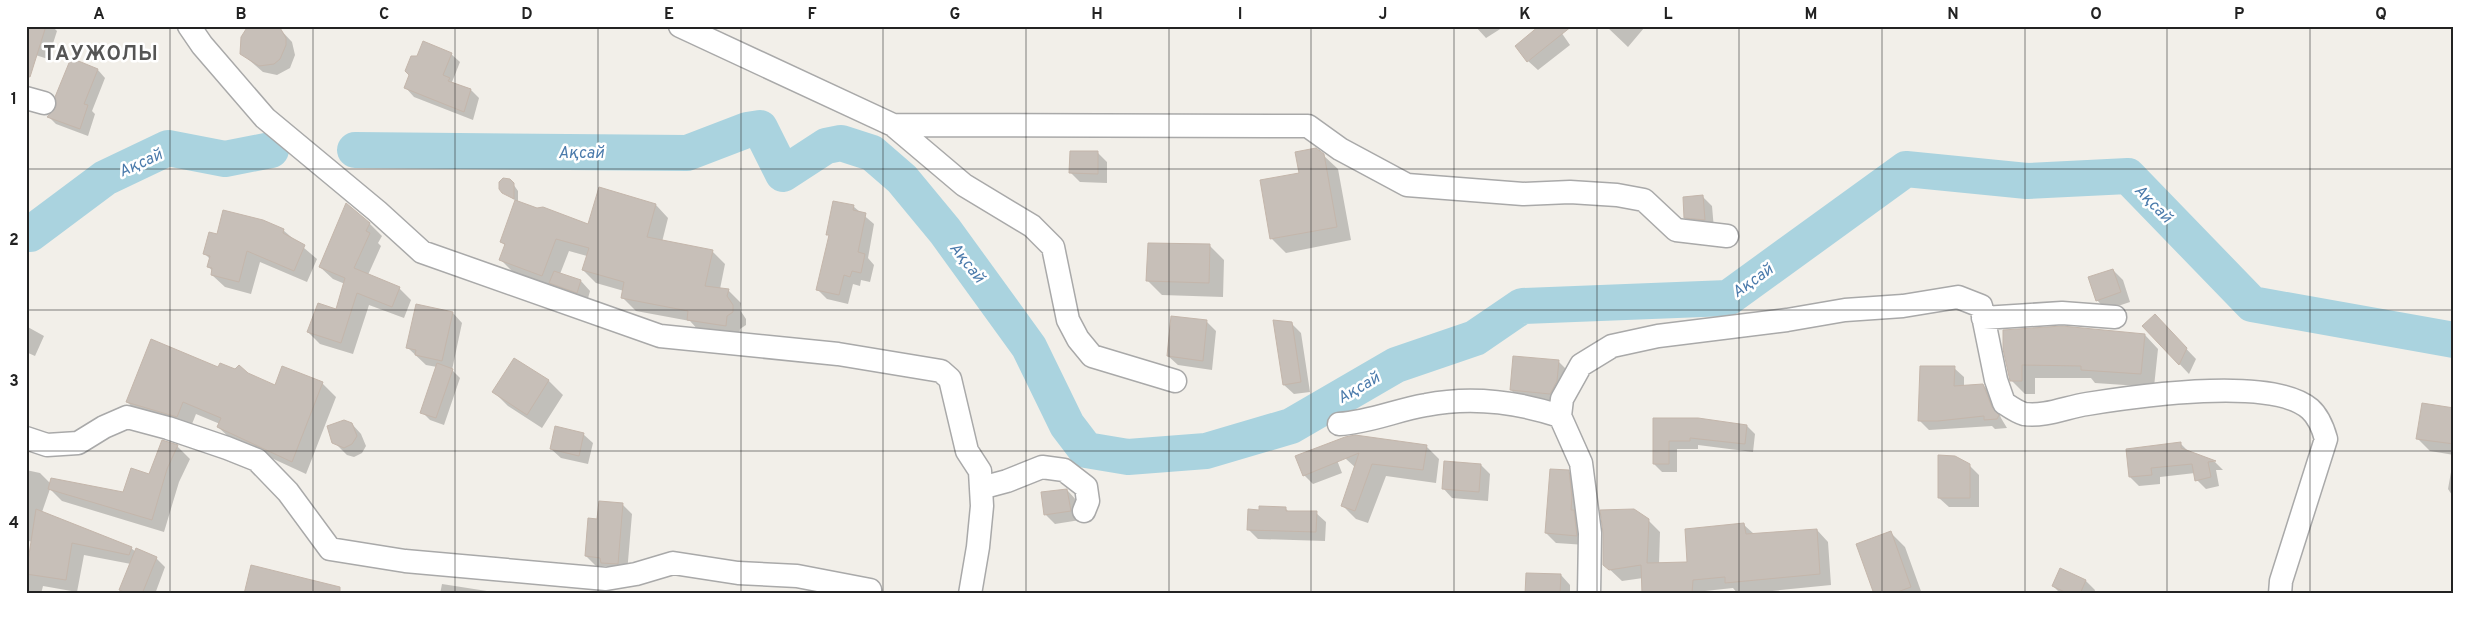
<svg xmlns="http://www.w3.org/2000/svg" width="2480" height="620" viewBox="0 0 2480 620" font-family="Overpass,sans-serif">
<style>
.shadow{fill:#0003}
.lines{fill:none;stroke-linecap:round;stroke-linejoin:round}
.river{stroke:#aad3df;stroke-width:36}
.building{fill:#c7bfb8;stroke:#c4b6ab}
.minor-casing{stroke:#a9a9a9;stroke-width:25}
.minor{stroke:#fff;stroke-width:22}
.grid{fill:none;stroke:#222;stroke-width:1;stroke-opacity:0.55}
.labels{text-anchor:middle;stroke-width:5;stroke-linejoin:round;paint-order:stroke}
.water-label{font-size:16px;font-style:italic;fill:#4a7aab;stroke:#fff}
.district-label{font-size:20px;font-weight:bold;letter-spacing:1px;fill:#555;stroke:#fff}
.neatline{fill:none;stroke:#222;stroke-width:2}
.grid-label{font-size:16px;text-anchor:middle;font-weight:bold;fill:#222}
</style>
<rect width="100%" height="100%" fill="#f2efe9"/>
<path class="shadow" d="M26,26H52L57,31L48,59L26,52Z
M277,26L292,42L295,55L290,68L277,75L263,72L241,53Z
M1475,26H1505L1486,38Z
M1642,26L1644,28L1628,47L1607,27Z
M1561,32L1570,45L1538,70L1528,61Z
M451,54L460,62L452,82L471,90L479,98L473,120L414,97L406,88L411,75Z
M98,70L105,78L92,111L95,114L88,136L56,124L49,117Z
M1098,153L1107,162V183L1080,182L1071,173Z
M1323,155L1338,169L1351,240L1286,253L1272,239L1300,174Z
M511,181L518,191V202L589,226L656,205L668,218L662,242L712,251L725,264L720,289L728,290L741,303L740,310L746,319V325L740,329L739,338L701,333L690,321L636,311L623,298L624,291L596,283L583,270L587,256L569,251L560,274L581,281L590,291L587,302L514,273L501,260L506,246L501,242L516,201L501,190Z
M1703,197L1712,206L1714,229L1695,227L1685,217Z
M853,206L874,224L868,258L874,265L870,282L861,280L860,286L853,284L848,304L827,299L818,290L830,237L828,234Z
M369,223L382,236L378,243L381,246L368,275L399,288L411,300L404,318L369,305L353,354L320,344L308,332L337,310L345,284L333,279L320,267Z
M283,230L317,259L307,282L260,262L251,294L225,287L212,275L213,271L208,267L210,259L204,253L218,235Z
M1210,246L1224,260L1223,297L1162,295L1147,280Z
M2113,270L2123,280L2130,302L2106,310L2097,300Z
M417,306L453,313L462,323L452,370L460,378L444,425L430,420L422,412L437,367L426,365L408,348Z
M2155,316L2196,359L2189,374L2144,326Z
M1207,322L1216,331L1212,370L1178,365L1168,356Z
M1291,323L1301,333L1310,392L1294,394L1284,385Z
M26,326L44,336L35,356L26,352Z
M2062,327L2145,335L2158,349L2154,387L2095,383L2091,378H2035V394H2025L2011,380L2004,349Z
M1558,361L1568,371L1560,403L1521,400L1511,390Z
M1954,368L1964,377V386L1983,385L1993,395L2001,418L2007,428L1995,429L1992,426L1929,430L1919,420Z
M218,369L235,370L276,387L322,383L336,397L306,474L232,440L218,427L220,424L196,414L190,429L141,415L127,402Z
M548,380L563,395L542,428L508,406L494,392Z
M2454,409V455L2430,451L2417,438Z
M1654,420L1747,426L1755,434L1753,452L1698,445V449H1677V472H1662L1654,464Z
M352,424L361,434L366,446L362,453L354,457L347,455L337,445Z
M583,434L593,443L588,464L561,458L551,449Z
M1349,438L1426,446L1439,459L1436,483L1386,476L1368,523L1356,519L1343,506L1356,468L1346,459Z
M163,442L177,446L190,459L179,482L164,532L62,501L50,489L42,512L131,548L136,552L156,558L165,567L155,594H125L121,590L131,564L84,555L77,592L43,586L41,594H26V560L29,561L32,542L26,540V470L40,473L51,484L124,493L150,475Z
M2180,443L2189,452L2215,462L2223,470H2216L2219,486L2206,489L2197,480L2195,473L2160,477V484L2139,486L2130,477Z
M1335,455L1342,473L1313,484L1304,475Z
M2454,455V498L2448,489Z
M1481,465L1490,474L1488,501L1452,498L1443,488Z
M1969,465L1979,475V507H1949L1939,498Z
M1568,471L1578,481L1586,545L1556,543L1546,533Z
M1068,491L1077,501L1080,520L1055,524L1046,515L1043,494Z
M622,504L632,514L627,573L612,572L607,566H596L586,556L599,520Z
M1285,508L1289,512L1316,513L1326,522L1325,541L1258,539L1248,529L1260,511Z
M1648,520L1660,532L1659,564L1689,563L1744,525L1754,534L1817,530L1828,542L1831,585L1742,594H1738L1733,588L1705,591L1704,594H1643V578L1622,581L1604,564Z
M1891,533L1905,547L1922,594H1875Z
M2060,570L2086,581L2095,590L2094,594H2061L2053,586Z
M1561,575L1570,585V594H1538Z
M442,584L506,594H440Z"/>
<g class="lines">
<path class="river" d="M355,150L687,153L747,130L760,128L783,174L826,146L841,143L872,153L902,179L945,231L1029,347L1067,425L1086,450L1128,457L1206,451L1291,426L1396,365L1475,338L1522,306L1728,298L1906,169L2027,181L2128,176L2252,304L2454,340
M26,234H30L105,178L168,148L225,159L271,150"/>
</g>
<path class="building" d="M26,26H46L30,77L26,76Z
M248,26H279L286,38V45L280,59L274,64L259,66L240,54L241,37Z
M1539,26H1572L1527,62L1515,46Z
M423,41L452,53L443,75L450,78L448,81L471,89L464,112L404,88L409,75L405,71L411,56H417Z
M71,58L98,69L84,104L88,105L80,129L47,117L56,107L55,97Z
M1316,148L1324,154L1337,227L1270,239L1260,180L1299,173L1295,152Z
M1070,151H1098V174L1069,173Z
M503,178L510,179L514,183V199L502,193L499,189V182Z
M599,187L656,204L647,237L713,250L705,286L729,289L727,296L733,305V312L727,316L726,326L687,320L688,311L621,298L624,282L582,270L589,248L556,239L542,276L499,260L505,244L500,242L515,200L537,208L543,207L588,224Z
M1703,195L1705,220L1684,218L1683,197Z
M833,201L854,205L853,210L866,213L858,252L865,254L861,273L852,271L850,277L844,275L839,295L816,290L829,235H826Z
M346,203L370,223L366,231L370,233L354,268L400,287L392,307L357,293L341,343L307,332L318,303L336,309L345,278L319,267Z
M223,210L263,220L284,229L283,233L305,245L294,271L247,251L239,282L211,275L212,268L207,267L210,256L203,254L209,232L217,234Z
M1148,243L1210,244L1209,283L1146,281Z
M2113,269L2121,292L2096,301L2088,277Z
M554,271L581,280L577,293L549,283Z
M416,304L453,312L442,361L415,355L416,350L406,348Z
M2155,314L2187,348L2179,365L2142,326Z
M1171,316L1207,320L1203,361L1167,356Z
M1273,320L1292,322L1301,382L1283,385Z
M2062,326L2145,334L2141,374L2081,370V366L2022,365V381H2010L2003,349V330Z
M151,339L218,367L220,363L235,369L239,365L248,373L275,385L282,366L323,382L292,462L217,427L221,418L183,402L177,417L126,402Z
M1513,356L1559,360L1557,381L1550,394L1510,390Z
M514,358L549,380L527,415L492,392Z
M437,363L453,369L436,418L420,413Z
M1920,366H1955L1954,386L1983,384L1992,407L1999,415L1997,419L1984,420V416L1938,421H1918Z
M2422,403L2454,408V444L2416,439Z
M1653,418H1698L1747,425L1745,444L1690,438V441H1669V464H1653Z
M344,420L352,423L357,436L352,444L344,448L332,443L327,426Z
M555,426L584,433L579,456L550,449Z
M1355,435L1427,445L1423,470L1372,464L1355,511L1341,506L1359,453L1303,476L1295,456L1345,437Z
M162,440L178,445L167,469L152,520L48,489L51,478L123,492L131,468L149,474Z
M2181,442V448L2216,461L2208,462L2211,477L2195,481L2192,464L2151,468L2152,475L2129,477L2126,449Z
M1938,455L1955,456L1970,464V498H1938Z
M1444,461L1481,464L1479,492L1442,489Z
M1550,469L1569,470L1572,497L1571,510H1574L1577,536L1545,533Z
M1067,489L1071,511L1044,515L1041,492Z
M599,501L623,503L618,564L601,563L600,558L585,556L588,518L597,519Z
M1259,506L1286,507V511H1317L1316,532L1247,530L1248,509L1259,510Z
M36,509L132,547L129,555L72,543L66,580L26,574Z
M1634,509L1649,519L1647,563L1687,562L1685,529L1744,523L1746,534L1817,529L1820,574L1725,583V577L1693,580L1692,594H1642L1641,565L1609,570L1603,565V533L1600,510Z
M1891,531L1911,587L1892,594H1874L1856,544Z
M136,548L157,557L142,594H129L119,590Z
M251,565L340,587V594H244Z
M2060,568L2086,580L2080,594H2069L2052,586Z
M1526,573L1561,574L1560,594H1525Z"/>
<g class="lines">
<g class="minor-casing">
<path id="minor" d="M189,26L202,45L265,118L377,211L422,252L660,336L838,354L941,371L950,379L967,451L980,471L982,506L978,547L970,594
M680,26L893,125L1308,126L1340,149L1407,185L1523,194L1570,192L1617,195L1644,200L1676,230L1727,236
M26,98L44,103
M893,125L964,185L1032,226L1053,247L1068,320L1078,339L1092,356L1175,381
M1983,318L2062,313L2115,317
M1339,424C1371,422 1396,410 1426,405C1471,396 1517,402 1560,416
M26,438L47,445L78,443L104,427L127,417L168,428L227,448L257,460L288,492L330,549L405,561L606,579L636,574L673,563L738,573L797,576L870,590
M981,488L1007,481L1042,467L1064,470L1086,487L1088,501L1084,511
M1589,594L1590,533L1581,463L1560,416L1562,399L1581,365L1612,346L1658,336L1787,320L1845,310L1903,306L1958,297L1981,306L1996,380L2004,403C2010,407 2017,412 2024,414C2045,417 2067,407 2087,404C2137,396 2272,376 2310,409C2319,417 2323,428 2326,439L2281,581L2280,594"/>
</g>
<use href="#minor" class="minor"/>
</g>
<path class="grid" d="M170,26V594M313,26V594M455,26V594M598,26V594M741,26V594M883,26V594M1026,26V594M1169,26V594M1311,26V594M1454,26V594M1597,26V594M1739,26V594M1882,26V594M2025,26V594M2167,26V594M2310,26V594M26,169H2454M26,310H2454M26,451H2454"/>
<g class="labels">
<g class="water-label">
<text x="581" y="158">Ақсай</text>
<text transform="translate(140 162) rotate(-25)" y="6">Ақсай</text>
<text transform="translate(2154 203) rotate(46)" y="6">Ақсай</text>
<text transform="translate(968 262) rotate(52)" y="6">Ақсай</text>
<text transform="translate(1752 280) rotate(-35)" y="6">Ақсай</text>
<text transform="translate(1358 387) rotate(-30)" y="6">Ақсай</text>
</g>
<g class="district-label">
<text x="101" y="60">ТАУЖОЛЫ</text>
</g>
</g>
<rect width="2480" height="620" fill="none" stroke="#ffffff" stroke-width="55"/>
<rect x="28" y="28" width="2424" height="564" class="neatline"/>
<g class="grid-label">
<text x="99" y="19">A</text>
<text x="241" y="19">B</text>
<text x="384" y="19">C</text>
<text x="527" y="19">D</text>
<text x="669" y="19">E</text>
<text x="812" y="19">F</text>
<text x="955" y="19">G</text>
<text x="1097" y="19">H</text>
<text x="1240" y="19">I</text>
<text x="1383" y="19">J</text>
<text x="1525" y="19">K</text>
<text x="1668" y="19">L</text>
<text x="1811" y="19">M</text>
<text x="1953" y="19">N</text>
<text x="2096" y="19">O</text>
<text x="2239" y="19">P</text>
<text x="2381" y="19">Q</text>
<text x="14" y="104">1</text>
<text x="14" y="245">2</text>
<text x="14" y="386">3</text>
<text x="14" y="528">4</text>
</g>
</svg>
